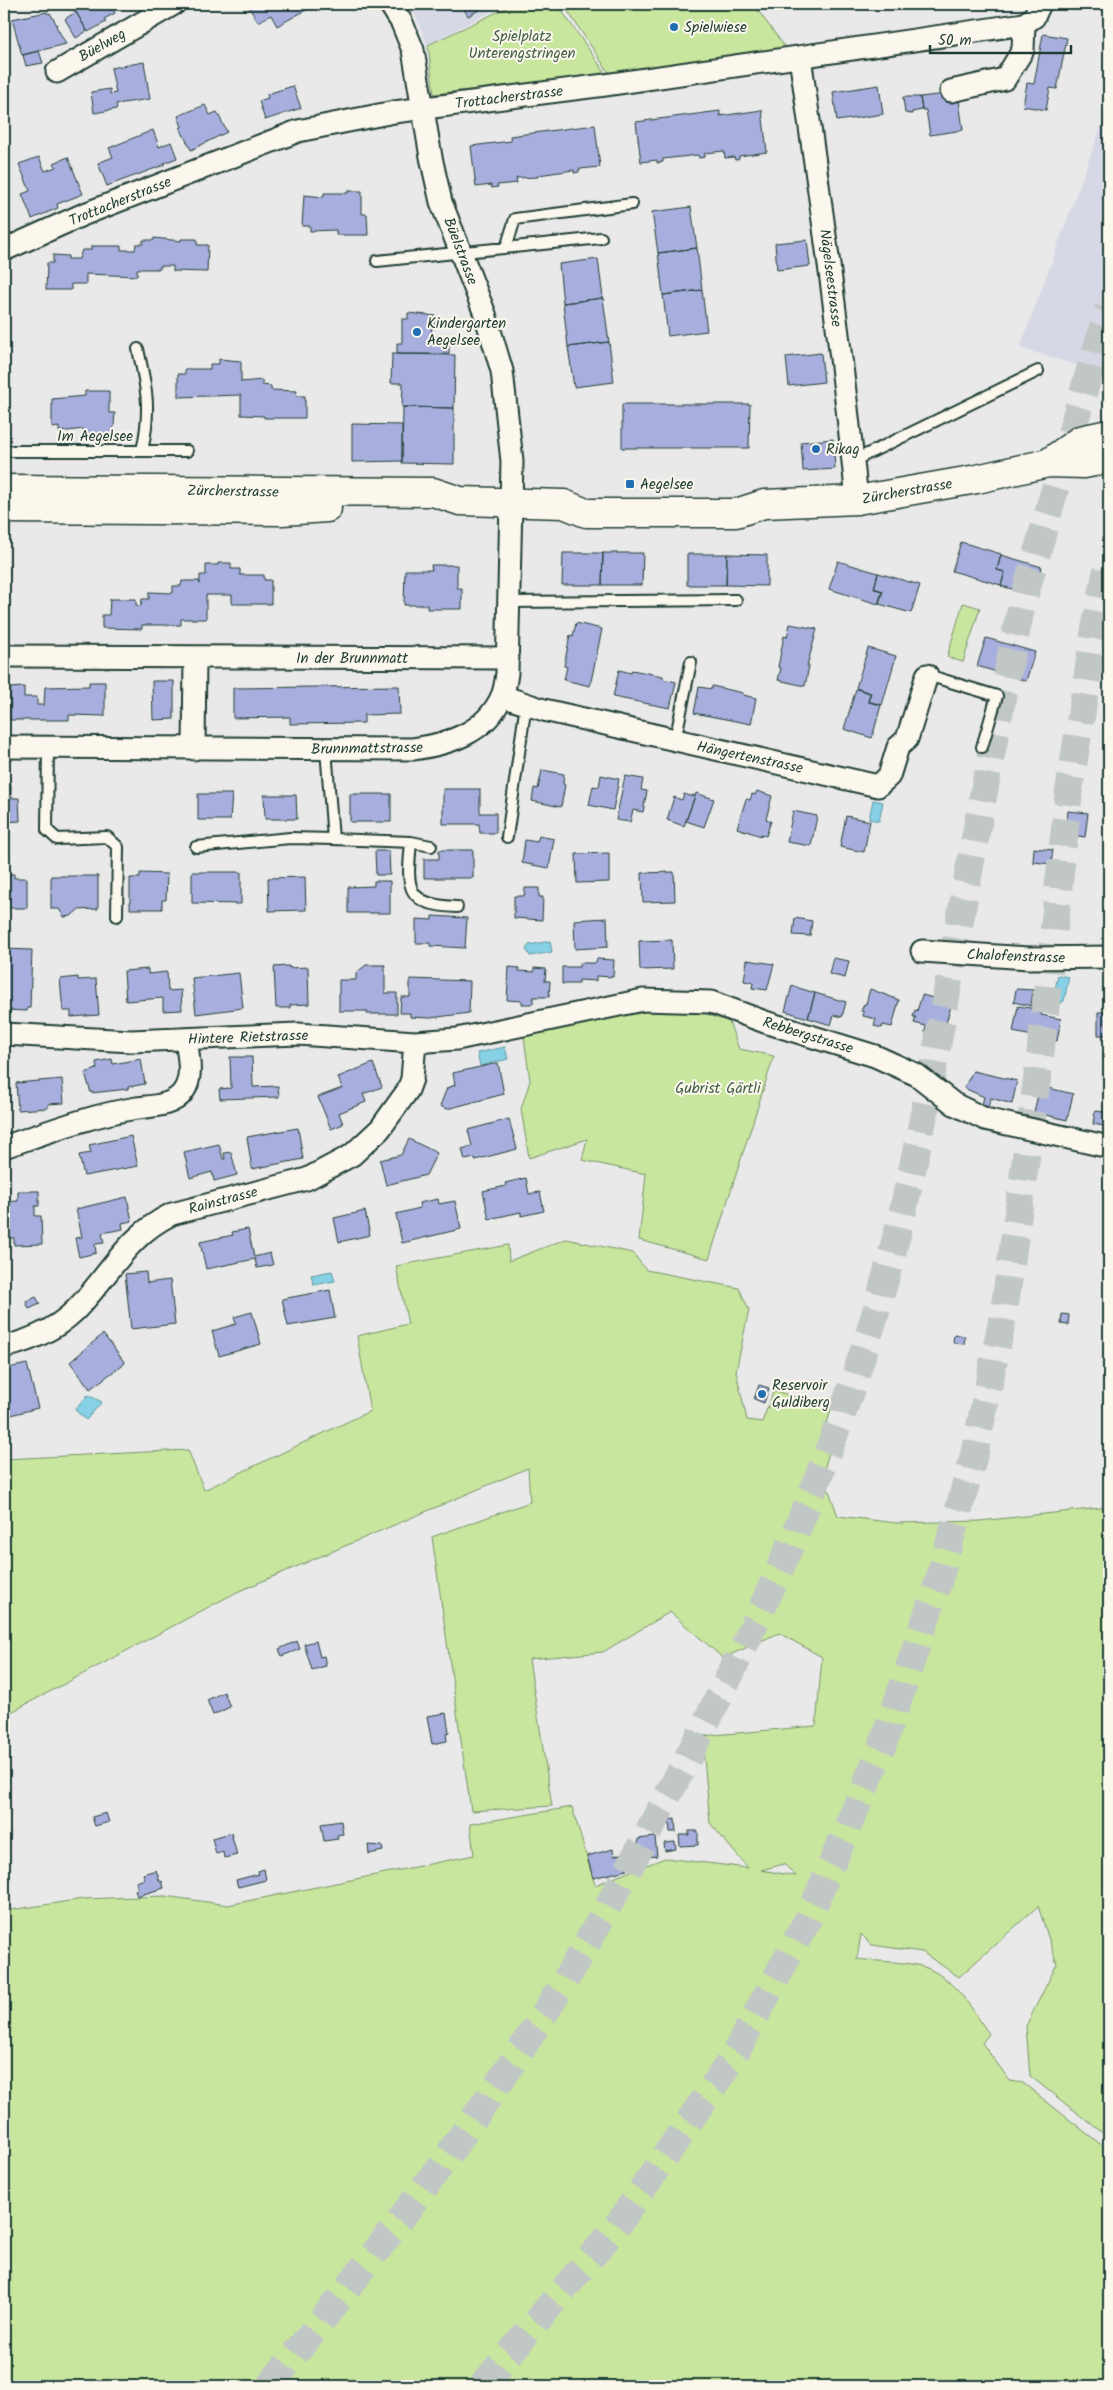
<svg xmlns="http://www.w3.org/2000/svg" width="1113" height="2390" viewBox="0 0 1113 2390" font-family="Kalam,sans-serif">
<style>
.built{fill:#d6d8e6}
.green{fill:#c9e69e;stroke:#749269;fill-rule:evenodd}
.water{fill:#86d1e6;stroke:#5d969f}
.building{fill:#a8afdf;stroke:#1f3d34}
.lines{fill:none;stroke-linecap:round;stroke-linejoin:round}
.motorway-tunnel{stroke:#c1c7c5;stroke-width:28;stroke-dasharray:28 14;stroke-linecap:butt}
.service-casing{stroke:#1f3d34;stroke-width:14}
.minor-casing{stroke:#1f3d34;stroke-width:25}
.secondary-casing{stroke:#1f3d34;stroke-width:31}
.service{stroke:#fbf7ec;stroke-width:10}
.minor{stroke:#fbf7ec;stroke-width:21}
.secondary{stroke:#fbf7ec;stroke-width:28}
.poi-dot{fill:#1f6fb2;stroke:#fbf7ec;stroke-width:2}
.labels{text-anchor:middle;stroke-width:4;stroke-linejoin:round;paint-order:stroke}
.poi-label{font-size:15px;fill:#1f3d34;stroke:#fbf7ec;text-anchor:start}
.park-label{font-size:15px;fill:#415f49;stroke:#fbf7ec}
.street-label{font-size:15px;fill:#1f3d34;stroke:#fbf7ec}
</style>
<rect width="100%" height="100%" fill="#eae9e9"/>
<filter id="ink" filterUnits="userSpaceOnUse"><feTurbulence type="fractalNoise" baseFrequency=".02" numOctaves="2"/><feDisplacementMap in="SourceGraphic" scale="10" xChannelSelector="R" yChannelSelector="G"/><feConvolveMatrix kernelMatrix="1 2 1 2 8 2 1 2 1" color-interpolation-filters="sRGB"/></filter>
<g filter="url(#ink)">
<path class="built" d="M411,4H506L427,45Z
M1109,105V375L1020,348Z"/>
<path class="green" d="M514,4H557L606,74L434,94L428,45Z
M563,4H753L788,51L609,73Z
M963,603L980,608L963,662L947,657Z
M642,1005L687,1007L729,1022L739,1049L774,1056L709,1259L639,1240L646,1174L582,1160L587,1139L529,1158L521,1109L530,1081L523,1030Z
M566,1239L633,1253L646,1270L739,1288L749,1310L736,1371L747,1420L762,1422L774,1390L831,1410L824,1432L833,1437L823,1474L838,1516L897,1523L980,1521L1109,1507V2138L1030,2076L1026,2026L1057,1964L1038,1906L959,1977L922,1952L872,1945L861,1934L857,1959C876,1962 913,1961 929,1969C956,1981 973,2010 989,2034L982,2043L1010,2081L1023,2083L1109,2151V2386H4V1911L83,1899L165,1896L228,1905L474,1855L470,1824L572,1807L595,1885L665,1858L748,1868L710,1823L702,1736L816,1726L822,1657L779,1633L723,1658L670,1612L603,1652L529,1659L552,1806L471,1811L432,1537L530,1502L528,1468L237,1592L4,1716V1459L188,1450L204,1490L370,1411L357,1336L408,1324L396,1266L508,1245L509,1261ZM784,1864L796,1876L761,1870Z"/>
<path class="water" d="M873,800L883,802L879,821L869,819Z
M550,941L552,952L530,956L526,949L529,945Z
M1058,975L1069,977L1064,1001L1057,1005L1053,999Z
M505,1047L508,1059L480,1066L477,1053Z
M332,1271L335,1281L314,1285L311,1275Z
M88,1395L102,1402L86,1420L75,1410Z"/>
<path class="building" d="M71,4H110L115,13L104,19L106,22L88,32Z
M247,4H317L277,26L271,15L258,22Z
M461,4H490L468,16Z
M47,12L48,14L50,13L57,25L56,26L66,44L22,55L12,19Z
M76,12L87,31L76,38L65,19Z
M1043,34L1067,38L1057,89L1050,88L1046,110L1023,106L1027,83L1034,84Z
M39,51L43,63L26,66L23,55Z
M144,62L150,99L116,104L117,109L94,113L91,92L110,89V94L116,93L111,68Z
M879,85L883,114L837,121L833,92Z
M293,86L301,108L265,120L259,101L268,98L267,94Z
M946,94L948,101L959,100L963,130L930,135L926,110H922L920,97Z
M903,97H920L922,110L912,112V114L905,113Z
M205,105L210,115L217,112L227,132L191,150L180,128L182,127L178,116Z
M762,110L767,152L739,156V159L735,160L734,157L725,158L724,151L705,153V157L699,158L698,155L663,159V162L657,163V160L641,162L636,122L720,111V116Z
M595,125L600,167L579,169V172L574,173V170L538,175V177L516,178L517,183L497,185L498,187L492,188L491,185L476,187L471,146L511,141L510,136Z
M153,130L159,147L171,142L177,158L164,163V165L107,186L98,163L113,157L109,148Z
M39,157L45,171L56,167L54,163L68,157L83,194L57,204L58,208L32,219L22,194L30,191L19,164Z
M348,191H362V214H367L368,235H336V230L310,231V226H302L304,195L324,197V193H348Z
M691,207L697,248L658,253L652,212Z
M154,238L181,241V239H197V245H208L207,272L173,271V266H160V269H137V276L86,274V284H71V290H46L47,263H53V255L68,256V259H79L82,250H91V246H121V250H135L136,244H143V240H154Z
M807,240L810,266L777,270L775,243Z
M697,248L702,290L663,295L658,253Z
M598,259L603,298L563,303L559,264Z
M702,290L707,331L668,336L663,295Z
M603,298L609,342L568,347L563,303Z
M408,313L436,316L438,321L432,326L431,337H449V354H397V343H402V319H408Z
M609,342L614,382L574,387L568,347Z
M821,353L824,382L789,386L786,357Z
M392,354L455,355L454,408L402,407L403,383H391Z
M219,359L241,361V382L262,380V385L271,386V390L297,391L296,396H305V418H264V416L241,415V395L178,397V374H185V369H210V364H219Z
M85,391H109V413H115L113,436H84V429L59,432V427L52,428V399L85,396Z
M622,404H750L749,448H622Z
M403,407L454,408V464L402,463Z
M352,424L402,425V461L352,462Z
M833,439L835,469L803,471L801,442Z
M961,542L1001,554L997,570L1005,572L1001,585L952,571Z
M563,553H603L602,585H562Z
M603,553H643L642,585H602Z
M687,554H727L726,585H687Z
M727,554L767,555V586L726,585Z
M1001,555L1042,567L1034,595L1001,586L1005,572L997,570Z
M838,561L878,573L874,589L882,591L878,604L829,589Z
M218,563H231V569H240V575H264V580H271V604H232V595H206V619H181V625H142V629L102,628V615H109L110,599H136V605L141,606L142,599H149V592L173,593V586H181L182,581H199L200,584V575H206V565H218Z
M431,565H457V588H462V609H427V605H404L405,570H432Z
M878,573L920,585L911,613L879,604L883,591L874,588Z
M576,623L602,629L590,686L564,680L567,667L564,666L570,635L573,636Z
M790,624L817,629L807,666H809L805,686L778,680L781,668L778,667L784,636L787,637Z
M986,638L1035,652L1026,681L977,666Z
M868,648L896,656L882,705L868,701L871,693L856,688Z
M619,670L631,673L632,670L663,676V679L676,682L670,708L613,697Z
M152,681H174V719L153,720Z
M89,682H105V716L69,715V720H10V688L24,687V697H37V705H44L45,687L89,686Z
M399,686L400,714L364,715V723L290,724V717L233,718V688Z
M712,686L743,693V695L756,698L751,724L694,713L699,687L712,689Z
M856,689L870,693L868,702L881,705L872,738L844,729Z
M542,770L564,774L563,784L565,785L561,807L532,801L534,788L538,789Z
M601,775L619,779L613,810L589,805L593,786L599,787Z
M625,776L643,779L641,790L647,791L643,812L633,810L630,822L616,820Z
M4,784H11V798H19L20,821L4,822Z
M443,789H480V813H496V833H480L479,824H443Z
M757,791L772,796L766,819L771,821L766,836L761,834V836L737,828L746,799L750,800L752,794L755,795Z
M696,793L714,799L704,827L686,821Z
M198,794H232L230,820H198Z
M350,794H391V822H350Z
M684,794L692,797V795L695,796L684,826L667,820L674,797L682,800Z
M264,795H296L297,819H265Z
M793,811L817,816L811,846L787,842Z
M1068,811L1088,813L1085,837L1065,834Z
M846,816L870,821L864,852L840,847Z
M539,836L554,839L549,868L522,863L525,840L537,842Z
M1034,848L1053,850L1051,864L1033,862Z
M439,850H473V878H424V859H439Z
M375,851H389L390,875H376Z
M609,853V882L577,883L576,854Z
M192,872H241V904L192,903Z
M674,872L675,901L643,902L642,873Z
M140,873L167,874L166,900H162V909H130V878H140Z
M4,874H14V878H27V908H4Z
M51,876H98V909L78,910L71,916L64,917L59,909H51Z
M305,877L306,910L269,911L268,878Z
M374,881H390V913H348V887L374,886Z
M525,888H539V897H543L542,920L514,918V896H524Z
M1107,908H1109V937H1108Z
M432,916L467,918L465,948L430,946V943H416V919L432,920Z
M607,918L608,947L575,949L574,920Z
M795,918L812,921L810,936L793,935Z
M672,940L673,969L640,970L639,941Z
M4,949L32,950L30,1008H27V1011L4,1010Z
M833,958L849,961L845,978L829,974Z
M597,959L614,960L613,977L596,976V981L579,980V984H562V967H579L580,963H596Z
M747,960L774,964L767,990L752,988L753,983L744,981Z
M366,965H385V993H397V1014H367V1011H339V980H356V973Z
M289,966V968L308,967L309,1004L290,1005V1008H276L274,967Z
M509,967L519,968V971L534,972V968L546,969L545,981H550L549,997H533V1004H522V1001L507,1000Z
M148,969V974L167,972L168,991L181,990L182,1010L163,1011V998L126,1001L124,971Z
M239,973L243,1008L196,1014L192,978Z
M78,977V980L96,979L99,1015L71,1017V1011H63L60,979Z
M410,979L470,981L469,1013L430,1018L410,1017V1013H400L401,997H410Z
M792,986L815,993L808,1018L785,1011Z
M870,989L899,1000L892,1027L883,1025L882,1028L874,1026L876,1019L863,1016L864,1012L861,1011L864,1004H866Z
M1016,989L1033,990L1031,1006L1014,1002Z
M815,993L846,1002L842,1017L834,1015L831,1025L808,1018Z
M922,995L941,1000L940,1003L951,1006L943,1034L936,1032L935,1036L925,1033L926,1026L914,1023L916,1017H913L915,1010L917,1011Z
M1018,1006L1042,1010L1041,1015L1061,1019L1057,1041L1013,1032Z
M1098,1012H1109V1035H1098Z
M230,1057H252L253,1087L278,1086L279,1097L220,1099L219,1089L231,1088Z
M112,1059L113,1064L141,1059L145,1084L128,1087V1089L91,1093L85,1073L97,1069L96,1062Z
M373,1063L382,1087L363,1094L366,1102L339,1113L343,1124L331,1129L318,1097L342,1088L338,1077Z
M498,1063L504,1094L447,1109L440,1106L447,1088L455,1085L453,1073Z
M973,1071L1017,1081L1012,1104L991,1098L988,1107L982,1105L984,1097L964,1088Z
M62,1079L64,1103L48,1104V1108L18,1110L16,1083Z
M1040,1086L1073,1094L1067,1120L1034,1112Z
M1105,1092L1109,1093V1127L1093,1124L1095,1111L1104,1112Z
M509,1119L517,1149L475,1160V1158L465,1160L462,1149L472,1146L468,1130Z
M298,1128L303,1159L252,1169L247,1137Z
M131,1136L138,1166L84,1176L79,1155L91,1153L89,1145Z
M409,1139L437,1153L426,1175L386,1185L380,1160L401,1155Z
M219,1144L223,1159H225L224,1153L231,1152L237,1175L214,1181L212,1172L190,1178L184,1152Z
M526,1178L529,1194L540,1192L544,1211L521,1216V1212L489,1219L483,1191L506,1186L505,1183Z
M18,1191H39V1206H35V1216H41L42,1244L14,1245V1238H4V1202L18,1201Z
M127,1197L132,1221L122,1223L123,1229L102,1233L104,1243L95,1244L96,1253L79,1257L75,1238L82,1237L76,1209Z
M438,1199L439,1204L455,1201L461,1229L402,1243L396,1214L420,1208L419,1203Z
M365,1211L370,1235L339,1242L334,1218Z
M248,1229L254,1257L270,1253L273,1265L257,1268L255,1259L206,1269L200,1242L233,1235L232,1232Z
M146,1272L147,1283L170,1280L175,1324L131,1329L125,1274Z
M330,1290L335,1318L288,1326L282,1299Z
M36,1297L40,1304L29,1309L26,1302Z
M252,1312L261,1344L219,1356L212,1331L236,1324L234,1317Z
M1062,1314L1069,1315L1068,1325L1061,1324Z
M103,1334L125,1363L90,1389L70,1362Z
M954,1334L965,1336L964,1344L953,1343Z
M27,1364L38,1408L7,1416L4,1404V1369Z
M759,1385L769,1388L764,1403L754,1399Z
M297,1641L300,1649L282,1656L279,1649Z
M316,1641L320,1657L324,1656L326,1666L312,1670L304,1644Z
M224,1692L230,1707L213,1715L207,1700Z
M446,1713L449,1732L446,1733L447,1741L432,1744L427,1716Z
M106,1813L109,1822L95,1826L92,1817Z
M675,1819L676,1832H670L669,1820Z
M341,1821L343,1834L337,1835L338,1839L324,1841L321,1824Z
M689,1831H698V1845L680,1846L679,1835H689Z
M231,1833L237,1855L224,1858L223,1852L216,1854L212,1838Z
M655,1837L657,1856L639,1858L638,1839Z
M675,1842L676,1849L665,1851L664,1843Z
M368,1845L382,1846L383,1851L369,1854Z
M613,1849L614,1856L623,1853L627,1870L593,1878L587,1856Z
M264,1869L266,1880L238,1887L236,1880L259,1874L258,1871Z
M156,1870L160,1882L162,1881L164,1888L137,1896L135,1890L138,1889L136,1882L145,1879L143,1874Z"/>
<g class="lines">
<path class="motorway-tunnel" d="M269,2386C365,2268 458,2148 541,2019C594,1936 640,1848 686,1761C766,1609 836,1453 883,1287C914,1177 934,1065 954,952C974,844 994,735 1017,627C1023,597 1033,568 1041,539C1062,462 1085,385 1109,309
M482,2386L617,2226L732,2059L808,1919L882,1747L939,1580L974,1455L1004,1312L1039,1066L1069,791L1095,629L1109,560"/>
<g class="service-casing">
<path id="service" d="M506,248L515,219L632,204
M377,261L601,238
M138,349C147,390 151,410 142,451
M4,451H187
M853,461L1038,371
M509,602L736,600
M927,675L997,696L982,747
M675,741L691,662
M48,748L47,830L57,839L107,837L118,847L117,916
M326,749L333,839L411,842L431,846
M507,837L526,704
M411,842C407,887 404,905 457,907
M196,847L290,838L333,839"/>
</g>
<g class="minor-casing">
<path id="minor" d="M800,57C821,204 842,352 857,500
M57,72L174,4
M951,91L1005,79L1023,50L1024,24
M4,250L82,215L298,131L394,112L605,85L1024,24L1034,17L1040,4
M4,656L508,658
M502,696L544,710L878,786L889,776L898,747L907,739L927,675
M4,747L413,749C449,744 486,733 502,696C505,689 506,680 507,673L512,461L502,371L485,314L441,202L431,157L413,50L402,23L390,4
M194,749L195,657
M922,951L1029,958L1109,957
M4,1034L131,1041L298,1034L415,1042L457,1039L643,1000L711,1002L765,1022L875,1056L917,1075L954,1104L985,1119L1109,1147
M4,1147C48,1132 91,1115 137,1108C153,1106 173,1106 183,1092C194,1077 188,1056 186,1039
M4,1347C33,1340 63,1326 83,1302C113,1269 130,1234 172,1214L307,1179L352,1155L380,1129L408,1090L412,1079L415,1042"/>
</g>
<g class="secondary-casing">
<path id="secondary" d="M1048,463L1080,440L1109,434
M4,489L433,492L460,501L564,504L586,513H736L764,504L857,500L977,479L1048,463L1084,464L1109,459
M4,509L282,511L327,508"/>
</g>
<use href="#service" class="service"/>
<use href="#minor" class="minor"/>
<use href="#secondary" class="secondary"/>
</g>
</g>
<g class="poi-dot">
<circle cx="674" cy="27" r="5"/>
<circle cx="417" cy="332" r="5"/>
<circle cx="816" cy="449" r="5"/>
<rect x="625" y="479" width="10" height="10" rx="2.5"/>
<circle cx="762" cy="1394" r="5"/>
</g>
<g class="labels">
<g class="poi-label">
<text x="684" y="32">Spielwiese</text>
<text x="427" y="328">Kindergarten<tspan x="427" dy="17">Aegelsee</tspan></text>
<text x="826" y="454">Rikag</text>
<text x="640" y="489">Aegelsee</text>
<text x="772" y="1390">Reservoir<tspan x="772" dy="17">Guldiberg</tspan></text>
</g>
<g class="park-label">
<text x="522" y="41">Spielplatz<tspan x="522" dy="17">Unterengstringen</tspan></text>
<text x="718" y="1093">Gubrist Gärtli</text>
</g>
<g class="street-label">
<text transform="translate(102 45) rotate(-30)" y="5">Büelweg</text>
<text transform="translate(509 97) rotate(-7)" y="5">Trottacherstrasse</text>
<text transform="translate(120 201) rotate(-22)" y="5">Trottacherstrasse</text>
<text transform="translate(461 251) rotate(69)" y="5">Büelstrasse</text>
<text transform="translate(831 278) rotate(83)" y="5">Nägelseestrasse</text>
<text x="95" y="441">Im Aegelsee</text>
<text transform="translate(233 491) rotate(1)" y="5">Zürcherstrasse</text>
<text transform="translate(907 491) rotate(-10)" y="5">Zürcherstrasse</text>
<text x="352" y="663">In der Brunnmatt</text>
<text transform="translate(367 748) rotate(-1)" y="5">Brunnmattstrasse</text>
<text transform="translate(750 757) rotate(12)" y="5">Hängertenstrasse</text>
<text transform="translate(1016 956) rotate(2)" y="5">Chalofenstrasse</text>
<text transform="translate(808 1035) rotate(17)" y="5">Rebbergstrasse</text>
<text transform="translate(248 1037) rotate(-2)" y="5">Hintere Rietstrasse</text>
<text transform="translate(223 1200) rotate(-15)" y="5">Rainstrasse</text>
</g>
</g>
<rect width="1113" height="2390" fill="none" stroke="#fbf7ec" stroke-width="20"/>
<rect x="10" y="10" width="1093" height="2370" fill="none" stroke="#1f3d34" stroke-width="2" filter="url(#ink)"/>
<path d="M930 45v8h141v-8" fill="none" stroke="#1f3d34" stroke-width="2.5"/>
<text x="938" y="45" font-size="15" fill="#1f3d34" stroke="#fbf7ec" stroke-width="4" paint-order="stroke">50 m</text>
</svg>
